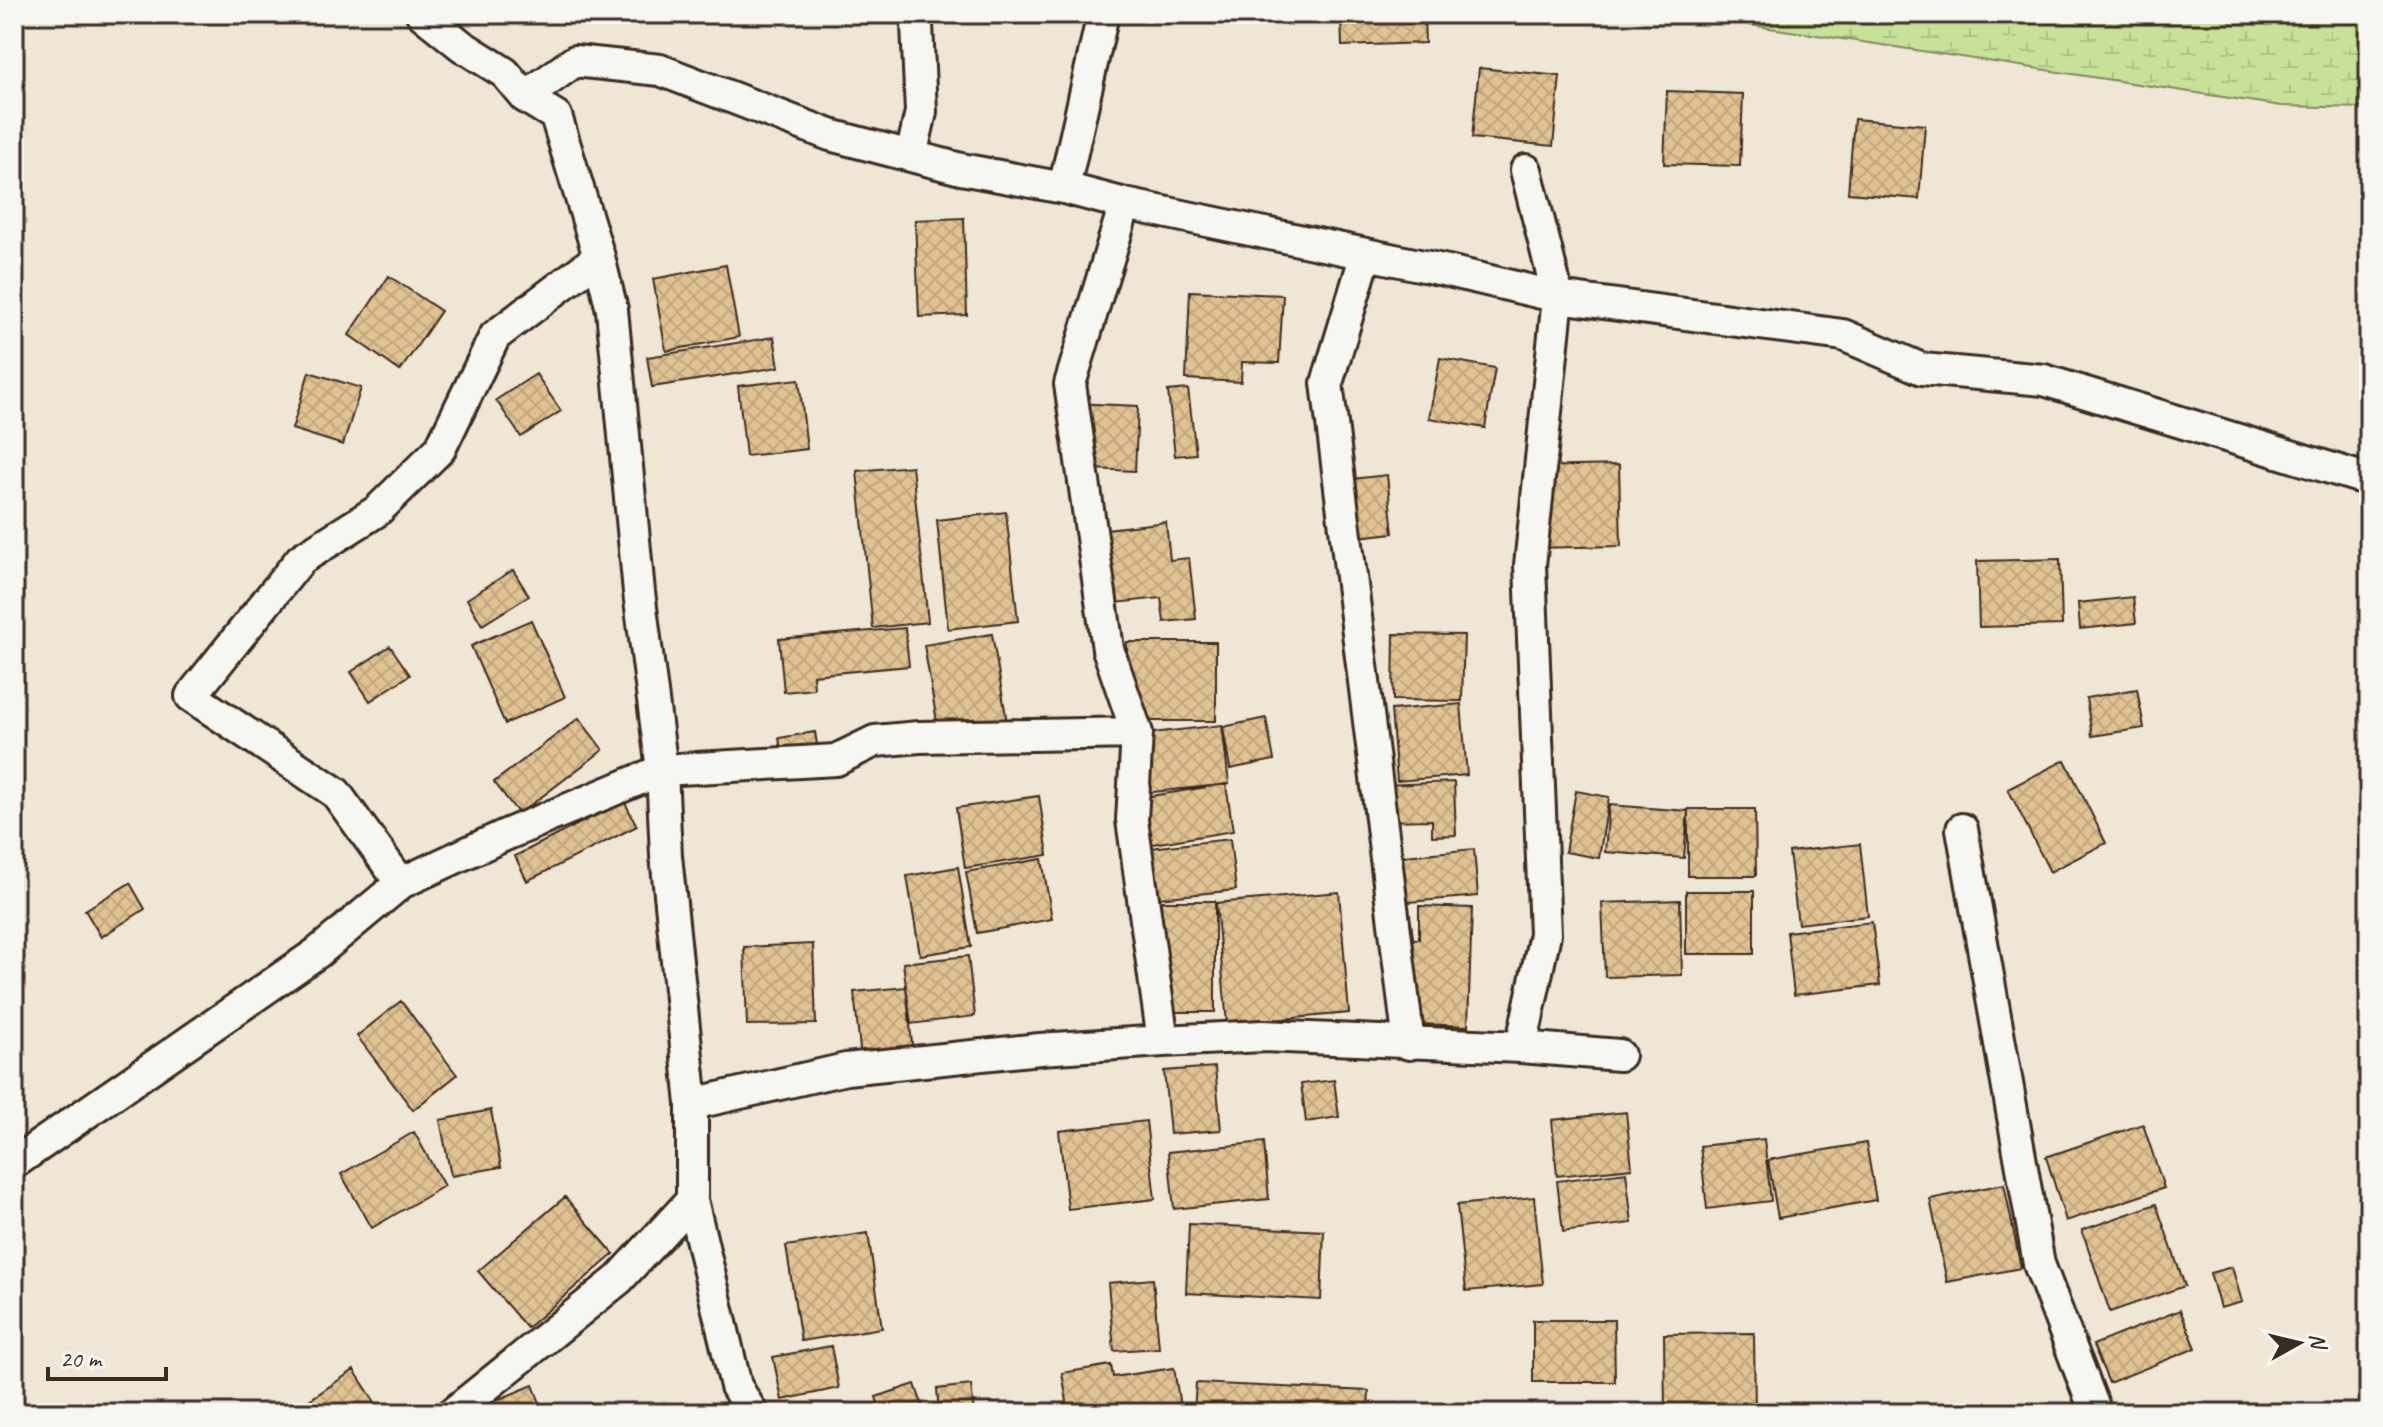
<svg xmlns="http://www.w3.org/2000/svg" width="2383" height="1427" viewBox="0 0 2383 1427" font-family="Caveat,sans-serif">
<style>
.wetland{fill:url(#wetland-marsh);stroke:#80865c;stroke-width:2}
.building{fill:url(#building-cross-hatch);stroke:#3b2a1e;stroke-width:2}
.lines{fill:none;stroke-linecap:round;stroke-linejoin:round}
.street-casing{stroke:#3b2a1e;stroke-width:36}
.street{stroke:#f6f6f2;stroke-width:30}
</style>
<defs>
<pattern id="wetland-marsh" width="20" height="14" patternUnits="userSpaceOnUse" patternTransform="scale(2)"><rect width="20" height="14" fill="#c6e299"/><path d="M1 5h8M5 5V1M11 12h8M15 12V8" fill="none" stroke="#abc283"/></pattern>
<pattern id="building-cross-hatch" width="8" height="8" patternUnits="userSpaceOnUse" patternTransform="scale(2)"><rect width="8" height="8" fill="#e0c293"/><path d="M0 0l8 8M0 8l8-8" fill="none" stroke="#c1a77e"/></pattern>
</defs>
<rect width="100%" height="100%" fill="#efe6d6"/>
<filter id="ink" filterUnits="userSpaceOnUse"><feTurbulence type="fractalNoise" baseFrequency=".0125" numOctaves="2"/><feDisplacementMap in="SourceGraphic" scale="16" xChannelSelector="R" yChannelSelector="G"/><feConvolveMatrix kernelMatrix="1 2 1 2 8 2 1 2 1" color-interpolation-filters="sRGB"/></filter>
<g filter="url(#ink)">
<path class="wetland" d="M1678,14H2369V108L2282,106Z"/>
<path class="building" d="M1341,14H1424L1425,43L1342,46Z
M1479,68L1560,76L1553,146L1472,138Z
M1667,91L1743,94L1740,166L1664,164Z
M1854,119L1925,125L1919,199L1848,193Z
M964,218L967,315L919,317L915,220Z
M726,265L739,337L666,351L653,279Z
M389,276L441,311L400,371L349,335Z
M1190,291L1283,295L1279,363L1242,362L1241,382L1186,379Z
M774,337L779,367L652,387L647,357Z
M1440,358L1495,368L1485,428L1429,418Z
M309,372L361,388L343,445L292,429Z
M536,374L561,411L521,437L496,400Z
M799,379L807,449L746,456L738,386Z
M1188,389L1196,454L1175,456L1168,391Z
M1073,403L1138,406L1135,471L1070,468Z
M1619,465L1621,546L1535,548L1534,467Z
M912,466L928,622L873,628L857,471Z
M1387,475L1393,533L1331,540L1324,482Z
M1006,512L1018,621L948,629L937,520Z
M1166,522L1170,560L1189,558L1196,619L1164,622L1161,598L1115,603L1107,529Z
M2060,559L2062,625L1979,627L1977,561Z
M513,570L529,596L482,625L467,599Z
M2133,597L2136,623L2080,629L2078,603Z
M531,620L565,697L505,724L471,646Z
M905,628L909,666L813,675L814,689L784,692L779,639Z
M992,634L1007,722L939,734L924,645Z
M1394,634L1464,635L1462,701L1393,700Z
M1127,642H1216V721H1127Z
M390,646L410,675L370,701L351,672Z
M2137,689L2144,728L2092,736L2086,698Z
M1461,704L1467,775L1397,781L1391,710Z
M579,718L603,750L519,814L494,782Z
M1266,718L1274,760L1230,769L1223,727Z
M1222,725L1229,784L1125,795L1118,737Z
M815,732L819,757L783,762L779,738Z
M2065,760L2106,843L2050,872L2008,789Z
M1454,782L1456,835L1432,836V820L1386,821L1384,785Z
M1226,784L1233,831L1128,848L1120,801Z
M1576,791L1609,797L1599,858L1565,852Z
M1039,796L1048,855L965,868L956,808Z
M624,801L637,826L527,881L515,856Z
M1609,805L1688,811L1684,858L1605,852Z
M1688,809H1755L1756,876H1688Z
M1230,839L1236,890L1129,901L1124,851Z
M1860,844L1868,916L1798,924L1789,852Z
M1474,849L1478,896L1398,903L1394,857Z
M1042,859L1052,919L977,933L966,872Z
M958,867L971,947L920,955L907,876Z
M130,883L145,909L101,937L85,910Z
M1686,891H1754V954H1686Z
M1339,892L1349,1013L1227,1024L1216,903Z
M1680,900L1682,975L1605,977L1602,903Z
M1149,901H1215V1012H1149Z
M1419,906L1472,908L1468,1026L1394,1023L1397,938L1419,939Z
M1872,922L1880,985L1794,995L1787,932Z
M813,944L816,1024L747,1025L744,947Z
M968,956L975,1016L911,1024L903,963Z
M906,987L913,1053L861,1059L854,992Z
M401,1001L457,1075L413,1110L357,1036Z
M1215,1067L1221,1130L1170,1134L1164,1071Z
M1334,1080L1339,1117L1306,1122L1301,1084Z
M491,1110L501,1167L451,1176L440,1120Z
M1626,1112L1632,1168L1557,1176L1552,1120Z
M1146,1121L1155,1199L1068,1209L1059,1131Z
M2143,1124L2164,1188L2066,1221L2046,1157Z
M414,1132L444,1186L372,1228L341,1174Z
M1764,1139L1771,1201L1707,1209L1700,1146Z
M1264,1142L1269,1199L1174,1209L1168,1152Z
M1866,1143L1876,1200L1778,1218L1768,1160Z
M1626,1172L1632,1223L1563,1232L1557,1181Z
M2004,1184L2021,1268L1947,1282L1930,1199Z
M565,1197L614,1254L527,1328L478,1271Z
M1534,1197L1543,1284L1466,1291L1457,1205Z
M2156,1204L2185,1286L2110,1312L2082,1230Z
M1189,1224L1324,1231L1321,1300L1186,1293Z
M868,1233L882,1328L801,1341L786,1246Z
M2232,1267L2242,1302L2220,1308L2210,1273Z
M1153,1279L1159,1348L1114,1351L1108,1283Z
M2180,1310L2196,1348L2109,1383L2093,1345Z
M1533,1320H1614L1615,1382H1533Z
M1754,1333L1755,1413H1665L1664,1334Z
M831,1346L839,1388L782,1400L773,1357Z
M1111,1365L1113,1377L1174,1368L1181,1413H1069L1062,1373Z
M354,1370L382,1413H290Z
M1196,1383L1369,1391L1368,1413H1194Z
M915,1384L925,1413H881L876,1397Z
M533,1385L544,1413H474L473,1410Z
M971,1385L974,1413H939L937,1389Z"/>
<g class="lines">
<g class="street-casing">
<path id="street" d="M422,14L462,46L505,73L525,97L556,116L599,257L612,310L639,592L662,770L666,856L692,1104V1200L736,1386L752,1413
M525,97L575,61L660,70L830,135L961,169L1064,188L1125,204L1448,271L1558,297L1843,335L1922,369L2044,380L2369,480
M911,156L921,112L917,24
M1064,188L1103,14
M1125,204L1070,384L1108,649L1137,733L1132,820L1163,1041
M1366,254L1327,383L1409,1044
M1962,829L2039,1264L2096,1413
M401,883L336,793L191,696L301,559L377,511L440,449L495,336L599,257
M1521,1047L1545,934L1530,565L1558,297L1526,170
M692,1104L846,1069L1040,1049L1163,1041L1263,1036L1521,1047L1619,1055
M14,1163L317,953L401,883L503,836L662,770L836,760L875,741L919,737L1137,733
M453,1413L619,1279L692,1200"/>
</g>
<use href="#street" class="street"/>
</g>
</g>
<rect width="2383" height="1427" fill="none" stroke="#f6f6f2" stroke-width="48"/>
<rect x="24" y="24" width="2335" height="1379" fill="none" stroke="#3b2a1e" stroke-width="3" filter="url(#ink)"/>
<g transform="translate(2299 1343) rotate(82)" stroke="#f6f6f2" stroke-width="6" paint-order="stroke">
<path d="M0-6L14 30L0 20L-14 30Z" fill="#3b2a1e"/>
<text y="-12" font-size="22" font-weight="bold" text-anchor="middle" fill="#3b2a1e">N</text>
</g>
<path d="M48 1367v12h118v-12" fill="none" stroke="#3b2a1e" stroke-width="4"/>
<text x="60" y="1367" font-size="24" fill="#3b2a1e" stroke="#f6f6f2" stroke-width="6" paint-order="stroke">20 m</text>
</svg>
